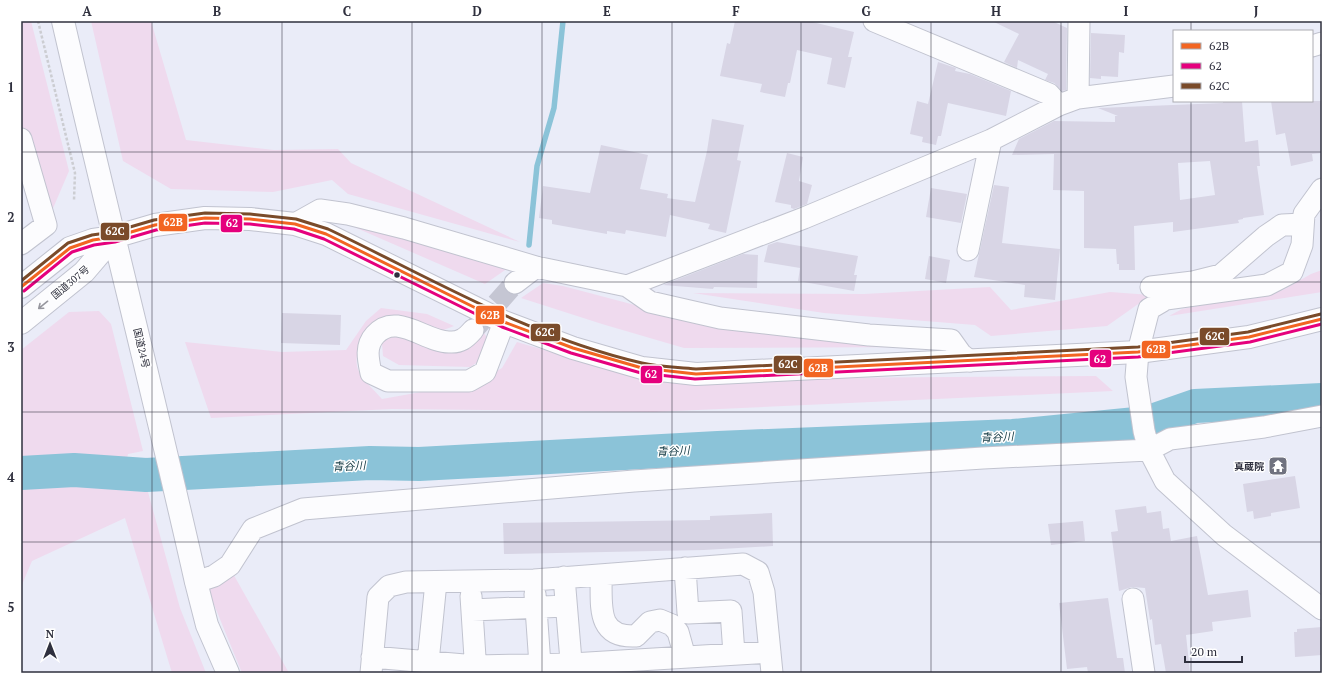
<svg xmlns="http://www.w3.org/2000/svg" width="1343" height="694" viewBox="0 0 1343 694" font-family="'PT Serif','Noto Sans JP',serif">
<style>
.green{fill:#efdaee}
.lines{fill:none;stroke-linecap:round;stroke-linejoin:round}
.stream{stroke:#8bc3d8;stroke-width:5.5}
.river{stroke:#8bc3d8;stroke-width:34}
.building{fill:#d8d5e5;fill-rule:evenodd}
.minor-tunnel{stroke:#c5c6d3;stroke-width:21;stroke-dasharray:21 10;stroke-linecap:butt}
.minor-casing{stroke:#c1c3cf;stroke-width:23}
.highway-casing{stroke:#c1c3cf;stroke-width:24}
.path{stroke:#cccdd2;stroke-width:2.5;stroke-dasharray:3 2;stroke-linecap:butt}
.minor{stroke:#fcfcfe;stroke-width:21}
.highway{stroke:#fcfcfe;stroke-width:22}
.bus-1-casing{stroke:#fff;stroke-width:6}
.bus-2-casing{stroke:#fff;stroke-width:6}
.bus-3-casing{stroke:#fff;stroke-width:6}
.bus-1{stroke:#f26522;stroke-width:3}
.bus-2{stroke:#e5007d;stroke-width:3}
.bus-3{stroke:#7a4b2a;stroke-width:3}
.oneway{stroke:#96969e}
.grid{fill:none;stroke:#2f303e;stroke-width:1;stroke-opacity:0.55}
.bus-dot{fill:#2f303e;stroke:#fff;stroke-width:1.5}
.labels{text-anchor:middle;stroke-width:3;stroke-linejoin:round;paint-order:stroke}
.street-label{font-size:10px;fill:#2f303e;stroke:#fff}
.poi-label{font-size:10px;font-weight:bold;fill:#2f303e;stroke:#fff;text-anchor:end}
.water-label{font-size:11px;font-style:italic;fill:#0d343e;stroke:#fff}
.line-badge{stroke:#fff;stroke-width:1.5}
.badge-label{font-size:11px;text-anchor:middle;font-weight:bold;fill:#fff}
.neatline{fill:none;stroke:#2f303e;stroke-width:1.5}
.grid-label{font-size:13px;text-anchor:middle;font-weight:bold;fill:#2f303e}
</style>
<rect width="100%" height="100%" fill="#eaecf8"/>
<path class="green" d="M21,21H31L69,171L48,220L21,122Z
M91,21H151L186,140L274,150L338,149L351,163L520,242L348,194L332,180L273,192L171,189L123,161Z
M338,220L508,268L485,284Z
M1322,270V292L1169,316L1182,309L1283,290L1311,274Z
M543,283L563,286L714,326L920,347L684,348L602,324L521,298Z
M990,287L1011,310L1110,292L1151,295L1107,326L991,336L975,325L824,313L693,293L864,294Z
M381,308L427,314L454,326L441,331L366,332C348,369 357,371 382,399L477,382L502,368L517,342L653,382L814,378L1096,376L1113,391L653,412L392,409L211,418L185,342L282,352L346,350L366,321Z
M99,311L111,324L143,451L128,454L120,490L148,492L180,608L206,673H172L125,518L32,561L21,587V350L69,312Z
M482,329L488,340L486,357L470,367L399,365L383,356L382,344L390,333L430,335Z
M231,570L289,673H242L206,585Z"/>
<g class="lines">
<path class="stream" d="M529,245L537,166L554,108L563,21"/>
<path class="river" d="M21,473L74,470L146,475L370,463L419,464L718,448L1013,436L1146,423L1195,406L1322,400"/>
</g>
<path class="building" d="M735,21H808L854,32L848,57H852L845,88L827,84L832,58L797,50L790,83H788L785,97L760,92L762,84L720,76L727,43L730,44Z
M992,21H1052L1067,28L1066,90L1062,91L1054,83L1045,80L1048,74L1018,60L1017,68L1004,62L1019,34Z
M1091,33L1125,35L1124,53L1119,52L1118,77L1101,76V79L1090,78Z
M938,62L956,68L955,71L970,74L1011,91L1006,116L948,103L941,136H938L936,145L922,142L923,137L910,134L917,101L928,104Z
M1223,101H1242L1245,142L1258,140L1260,166H1257L1264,215L1243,218V219L1238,220L1239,223L1173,232V222L1134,226L1135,270H1119V264H1117L1116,249L1084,248V191L1053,190L1054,154L1012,155L1019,139L1054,121L1115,122V116H1118L1098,108L1223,103ZM1210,161L1215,195L1180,200L1178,163Z
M1271,101H1322V153L1312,154L1313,161L1291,166L1285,133L1276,135Z
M712,119L744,125L737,160L741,161L726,233L708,229L710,224L670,215L666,237L626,230L625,234L607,231V234L552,224V220L539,218L543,186L590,193L601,145L648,155L640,189L668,194L667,198L695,202L707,151Z
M787,153L803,157L799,181L812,185L807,204L794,209L791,208V205L775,202Z
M994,185L1009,187L1002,243L1060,249L1055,300L1024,297L1025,285L974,277Z
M931,188L967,194L961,223L926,217Z
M777,242L858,256L854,275H857L854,291L798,281L800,268L764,262L768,245Z
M743,254L758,255L757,288L714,287L713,289L663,285Z
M929,256L950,260L946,283L925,279Z
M282,313L341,315L340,345L281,343Z
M1295,476L1300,508L1271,513V516L1254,519L1253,511L1247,512L1243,484Z
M1146,506L1147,513L1161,511L1163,529L1169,528L1171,541L1197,536L1208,595L1248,590L1251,617L1212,622L1213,631L1186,635L1190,673H1166L1161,644L1155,645L1152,619L1150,620L1145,588L1132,587L1119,591L1111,532L1118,531L1115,510Z
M772,513L773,546L704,550L504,554L503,523L710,520V516Z
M1083,521L1085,541L1051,545L1048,524Z
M1108,598L1117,658H1123L1125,673H1088L1087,667L1067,669L1059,603Z
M1322,627V655L1295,657L1294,632H1297V629Z"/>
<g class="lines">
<path class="minor-tunnel" d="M476,327L515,283"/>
<g class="minor-casing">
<path id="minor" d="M874,21L1049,94L1059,105
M1312,46L1322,43
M1078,98L1079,21
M21,139L46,225L21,244
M1322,189L1304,214L1302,245L1292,272L1267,285L1166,299L1149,309L1138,352L1136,377L1144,431L1149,450L1165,481L1224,535L1322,609
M295,224L320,210L348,214L404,228L536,267L627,286L650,302L720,318L869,335L951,340L961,354L970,361
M968,250L991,140
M515,283L536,267
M627,286L804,218L991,140L1059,105L1078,98L1174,86
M1151,287L1193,282L1221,275L1266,236L1282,225L1303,224
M473,330C466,338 460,343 449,342C425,342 396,311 375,335C365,346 368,359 371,373L388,381H469L485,372L504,322
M685,568L688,613L731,611L734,654
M601,575C602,604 595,638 636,636L650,622L660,620L672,625L678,632L685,657
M564,577L572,673
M196,582L214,576L230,565L253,529L303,509L634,481L983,458L1149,450L1170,439L1264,427L1322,416
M535,594L540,665
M471,596L476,673
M1133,599L1144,673
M472,610L566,606
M372,657L476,666L572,664L770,652
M428,662L436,582
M371,673L378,597L389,586L406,582L534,580L743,564L758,572L764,592L772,673"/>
</g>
<g class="highway-casing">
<path id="highway" d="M63,21C106,209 154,395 196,582L207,625L228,673
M21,287L70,248L93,240L114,237L155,225L205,218L250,219L295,224L326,234L504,322L573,348L642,368L696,374L1138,352L1249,337L1322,319
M21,323L84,272L114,237"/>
</g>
<path class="path" d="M38,21L75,173L74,200"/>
<use href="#minor" class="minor"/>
<use href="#highway" class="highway"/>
<g class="bus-1-casing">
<path id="bus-1" d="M21,287L70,248L93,240L114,237L155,225L205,218L250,219L295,224L326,234L504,322L573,348L642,368L696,374L1138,352L1249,337L1322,319"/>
</g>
<g class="bus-2-casing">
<path id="bus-2" d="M24,291L72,252L94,245L115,242L156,230L205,223L250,224L294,229L324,239L502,327L571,353L641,373L695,379L1138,357L1250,342L1322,324"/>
</g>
<g class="bus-3-casing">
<path id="bus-3" d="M21,281L68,243L92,235L113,232L154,220L205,213L250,214L296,219L328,229C431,278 529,337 642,363C659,367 678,367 696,369L1138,347L1248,332L1321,314"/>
</g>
<use href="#bus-1" class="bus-1"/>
<use href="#bus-2" class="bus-2"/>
<use href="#bus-3" class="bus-3"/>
</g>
<defs><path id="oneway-shaft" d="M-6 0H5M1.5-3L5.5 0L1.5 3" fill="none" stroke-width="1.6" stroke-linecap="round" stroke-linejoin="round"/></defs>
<use class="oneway" href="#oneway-shaft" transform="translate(43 305) rotate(141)"/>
<path class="grid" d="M152,21V673M282,21V673M412,21V673M542,21V673M672,21V673M801,21V673M931,21V673M1061,21V673M1191,21V31M1191,101V673M21,152H1322M21,282H1322M21,412H1322M21,542H1322"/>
<defs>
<g id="temple-square" transform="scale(1)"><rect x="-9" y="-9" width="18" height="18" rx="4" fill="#70727f" stroke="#fff"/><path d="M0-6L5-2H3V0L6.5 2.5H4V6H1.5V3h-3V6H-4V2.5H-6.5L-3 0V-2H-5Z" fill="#fff"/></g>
</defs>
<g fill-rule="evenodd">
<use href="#temple-square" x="1278" y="466"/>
</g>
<circle class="bus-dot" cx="397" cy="275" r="3.5"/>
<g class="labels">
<g class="street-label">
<text transform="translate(70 282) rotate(-40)" y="4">国道307号</text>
<text transform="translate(142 348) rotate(77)" y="4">国道24号</text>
</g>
<g class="poi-label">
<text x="1264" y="470">真蔵院</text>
</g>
<g class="water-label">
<text transform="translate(997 437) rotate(-3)" y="4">青谷川</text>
<text transform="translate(673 451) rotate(-3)" y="4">青谷川</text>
<text transform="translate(349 466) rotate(-3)" y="4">青谷川</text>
</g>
</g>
<g class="line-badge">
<rect x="158" y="213" width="30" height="19" rx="4" fill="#f26522"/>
<rect x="220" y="214" width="23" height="19" rx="4" fill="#e5007d"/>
<rect x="100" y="222" width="30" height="19" rx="4" fill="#7a4b2a"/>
<rect x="475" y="305" width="30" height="20" rx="4" fill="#f26522"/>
<rect x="530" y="323" width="31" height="19" rx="4" fill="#7a4b2a"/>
<rect x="1199" y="327" width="31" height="19" rx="4" fill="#7a4b2a"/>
<rect x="1141" y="340" width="30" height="19" rx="4" fill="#f26522"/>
<rect x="1089" y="349" width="23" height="19" rx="4" fill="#e5007d"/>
<rect x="773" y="355" width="30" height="19" rx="4" fill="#7a4b2a"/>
<rect x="803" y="358" width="31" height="20" rx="4" fill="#f26522"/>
<rect x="640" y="365" width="23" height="19" rx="4" fill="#e5007d"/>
</g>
<g class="badge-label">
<text x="173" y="226">62B</text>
<text x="232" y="227">62</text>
<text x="115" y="235">62C</text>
<text x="490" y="319">62B</text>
<text x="545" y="336">62C</text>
<text x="1215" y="340">62C</text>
<text x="1156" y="353">62B</text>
<text x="1100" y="363">62</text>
<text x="788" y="368">62C</text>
<text x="818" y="372">62B</text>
<text x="651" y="378">62</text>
</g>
<rect width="1343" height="694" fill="none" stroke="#ffffff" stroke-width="44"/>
<rect x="1173" y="30" width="140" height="72" fill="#ffffff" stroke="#acacb2"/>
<rect x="1181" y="43" width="20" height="6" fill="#f26522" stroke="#acacb2"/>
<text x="1209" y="50" font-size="12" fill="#2f303e">62B</text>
<rect x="1181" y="63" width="20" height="6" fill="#e5007d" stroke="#acacb2"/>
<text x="1209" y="70" font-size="12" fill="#2f303e">62</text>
<rect x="1181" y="83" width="20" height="6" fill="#7a4b2a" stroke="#acacb2"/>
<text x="1209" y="90" font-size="12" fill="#2f303e">62C</text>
<g transform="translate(50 644)" stroke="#ffffff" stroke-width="3" paint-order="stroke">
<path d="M0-3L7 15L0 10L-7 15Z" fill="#2f303e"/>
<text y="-6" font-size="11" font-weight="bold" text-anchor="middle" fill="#2f303e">N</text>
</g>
<path d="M1185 656v6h57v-6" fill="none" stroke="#2f303e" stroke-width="2"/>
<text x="1191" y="656" font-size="12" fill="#2f303e" stroke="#ffffff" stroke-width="3" paint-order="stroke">20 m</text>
<rect x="22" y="22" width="1299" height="650" class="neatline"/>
<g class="grid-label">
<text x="87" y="16">A</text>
<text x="217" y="16">B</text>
<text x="347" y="16">C</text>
<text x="477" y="16">D</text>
<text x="607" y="16">E</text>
<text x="736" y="16">F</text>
<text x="866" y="16">G</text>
<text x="996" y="16">H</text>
<text x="1126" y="16">I</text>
<text x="1256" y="16">J</text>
<text x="11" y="92">1</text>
<text x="11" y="222">2</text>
<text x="11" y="352">3</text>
<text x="11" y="482">4</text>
<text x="11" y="612">5</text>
</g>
</svg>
